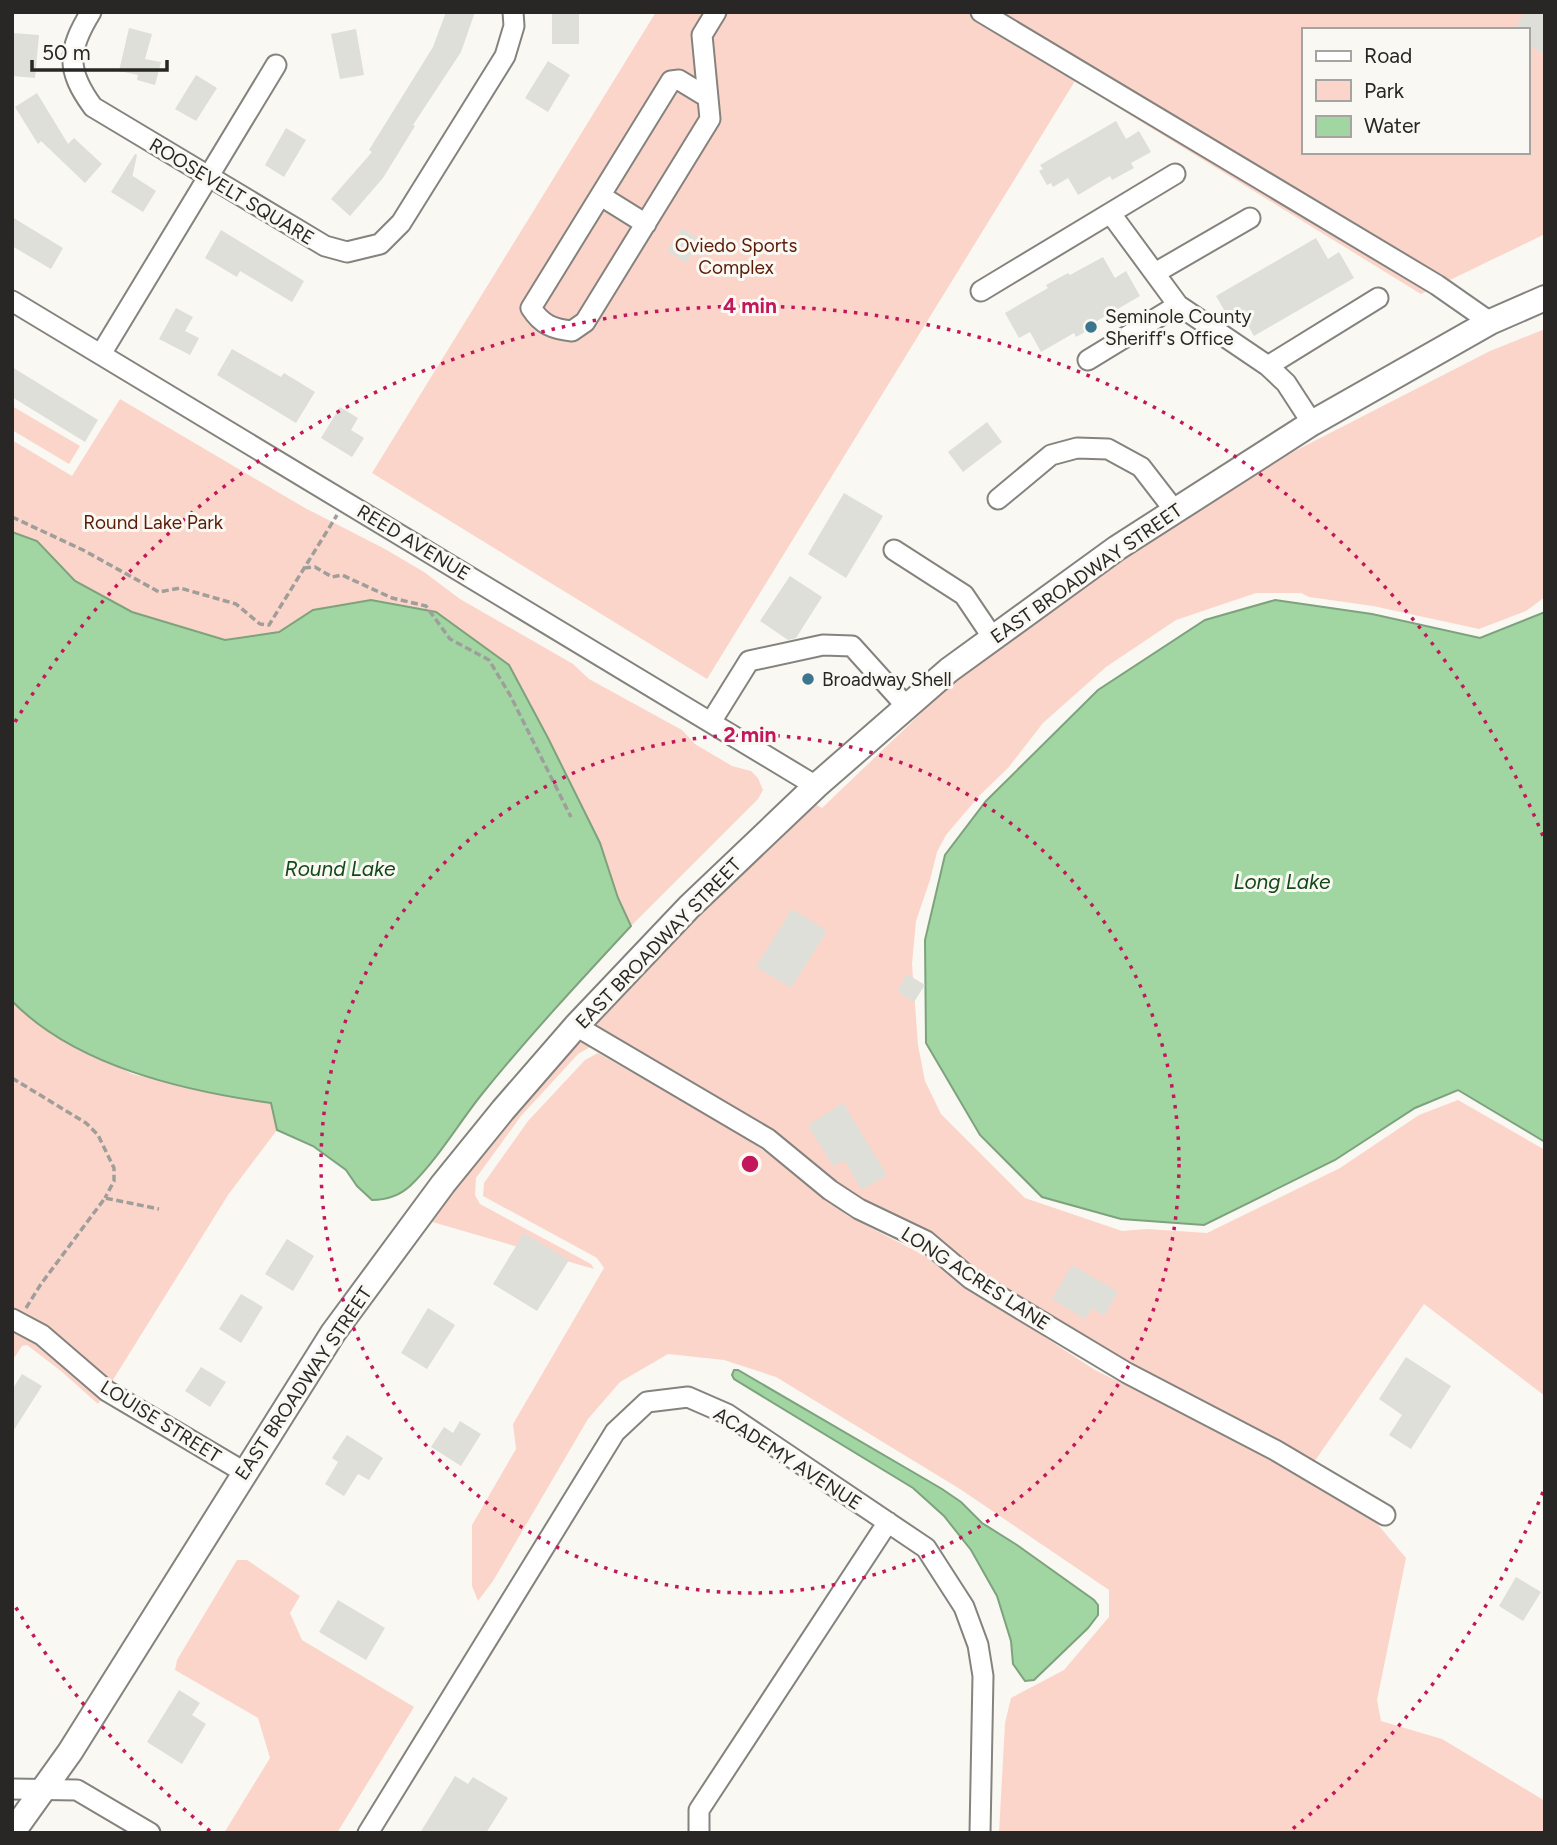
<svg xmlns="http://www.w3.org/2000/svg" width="1557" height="1845" viewBox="0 0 1557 1845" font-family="Figtree,sans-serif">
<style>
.green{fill:#fcd5ca;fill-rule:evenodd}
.water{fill:#a1d6a3;stroke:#7da27d;stroke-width:2}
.building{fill:#dddfd8}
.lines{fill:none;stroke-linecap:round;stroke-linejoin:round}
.minor-casing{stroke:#85837e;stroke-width:23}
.major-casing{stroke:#85837e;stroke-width:28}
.path{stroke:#a09e9a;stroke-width:3.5;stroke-dasharray:7 3.5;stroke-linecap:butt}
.minor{stroke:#fff;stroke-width:19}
.major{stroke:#fff;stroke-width:24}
.ring{fill:none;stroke:#c2185b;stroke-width:3.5;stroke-dasharray:3.5 7}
.poi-dot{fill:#3b768e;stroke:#faf8f2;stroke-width:2.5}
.labels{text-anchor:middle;stroke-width:6;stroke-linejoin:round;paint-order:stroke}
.street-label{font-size:19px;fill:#282725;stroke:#faf8f2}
.park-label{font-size:19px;fill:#5a1c08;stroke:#faf8f2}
.poi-label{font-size:19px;fill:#282725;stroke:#faf8f2;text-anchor:start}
.water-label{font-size:21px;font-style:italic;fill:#114919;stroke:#faf8f2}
.centre{fill:#c2185b;stroke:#faf8f2;stroke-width:3.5}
.ring-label{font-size:21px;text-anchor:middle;font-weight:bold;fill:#c2185b;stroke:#faf8f2;stroke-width:6;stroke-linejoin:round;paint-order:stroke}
</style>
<rect width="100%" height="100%" fill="#faf8f2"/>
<path class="green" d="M656,12H1545V234L1421,294L1075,81L707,679L372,473ZM1303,30H1527V152H1303Z
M1545,329V597L1526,611L1479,629L1373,606L1309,597L1301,593H1256L1176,620L1106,667L1043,723L1008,768L980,795L946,835L937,852L930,880L916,921L912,964L918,1045L925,1081L941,1114L1025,1198L1122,1231L1147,1229L1207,1233L1340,1168L1419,1115L1458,1100L1545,1150V1396L1424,1304L1314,1462L1131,1364L1022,1299L977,1271L930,1233L863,1201L592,1024L697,914L813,803L822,808L962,674L1123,556L1260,469L1490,351Z
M120,399L305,508L385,549L424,572L460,599L573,664L589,679L682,730L695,744L732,766L751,771L758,778L763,790L758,799L631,926L618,898L600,843L548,738L509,665L436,612L371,600L313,610L279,632L225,640L132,612L75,581L37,541L12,532V440L72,476Z
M12,406L80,446L69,464L12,430Z
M12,1001L27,1016L132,1074L248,1100L271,1103L277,1130L228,1195L98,1404L61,1371L27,1345L22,1346L12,1361Z
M579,1038L592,1046L578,1054L521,1116L476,1178L475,1195L480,1204L591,1264L594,1269L429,1221L451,1190Z
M598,1053L742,1135L804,1180L848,1216L935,1261L982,1296L1095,1370L1202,1423L1369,1514L1406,1558L1377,1700L1381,1721L1442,1739L1545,1801V1833H999L1005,1723L1011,1698L1064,1670L1109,1617V1590L960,1489L776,1377L724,1360L668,1354L620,1382L588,1419L493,1581L478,1601L472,1586V1525L516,1449L513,1424L604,1268L597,1258L483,1196L484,1183L528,1121L585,1060Z
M237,1560H247L300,1596L290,1613L302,1640L414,1707L337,1833H224L270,1758L258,1718L175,1670L177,1660Z"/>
<path class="water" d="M12,532L37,541L75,581L132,612L225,640L279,632L313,610L371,600L436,612L509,665L548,738L600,843L618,898L631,926C580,981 529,1036 482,1094C458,1124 438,1159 410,1186C399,1196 386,1200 372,1200L357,1186L346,1170L313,1146L277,1130L271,1103C184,1091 75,1066 12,1001Z
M1275,600L1372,614L1480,638L1545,612V1142L1458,1090L1415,1108L1335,1160L1204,1225L1121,1219L1042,1197L980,1135L926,1043L925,940L945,855L986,801L1098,690L1205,620Z
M734,1370H738L942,1489L961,1502L982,1523L1017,1545L1094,1600L1098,1605V1615L1088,1628L1034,1680L1025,1681L1013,1664L1011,1641L997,1596L971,1550L944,1516L913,1488L734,1379L732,1375Z"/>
<path class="building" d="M446,12H475L461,52L413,125L415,126L383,178L350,216L331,199L372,152L369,150L433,47Z
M552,12H579V44H552Z
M1525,12H1545V55L1527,44V30H1514Z
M129,28L152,34L145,59L161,62L155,85L137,80L138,75L119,71Z
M356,29L364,75L340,79L331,34Z
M13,33L39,35L35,78L12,76Z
M548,61L570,75L548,112L525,98Z
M196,75L217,88L196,121L175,109Z
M37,93L68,144L74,138L102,164L85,183L41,141L38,144L15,107Z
M1116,121L1126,139L1139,131L1151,152L1131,163L1134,168L1112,180L1110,176L1078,195L1068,178L1053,187L1051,183L1047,185L1039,171L1043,169L1040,165Z
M286,128L306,140L284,177L265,165Z
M135,154L137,155L132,178L133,176L156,191L143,212L111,192Z
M12,217L63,248L51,269L12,246Z
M682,228L700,240L686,263L667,251Z
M221,230L304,281L292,302L240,271L237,277L205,258Z
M1316,238L1328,259L1339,252L1354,278L1254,336L1242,315L1231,322L1216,296Z
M1103,257L1115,278L1126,271L1140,296L1097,321L1099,324L1076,337L1074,333L1041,352L1030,332L1019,338L1005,313L1048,288L1046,285L1068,273L1070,275Z
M176,308L193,317L185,331L199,338L190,355L159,339Z
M232,349L281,377L284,373L315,392L296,423L217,375Z
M12,367L98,420L85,442L12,397Z
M340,407L358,418L351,430L364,438L352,457L321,438Z
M987,422L1002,442L963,472L948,452Z
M844,493L883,516L846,578L808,554Z
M790,576L822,597L796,638L788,640L760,621Z
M792,909L827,931L791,988L756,967Z
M907,974L925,985L914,1002L897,991Z
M843,1103L887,1175L862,1190L844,1160L833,1166L808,1125Z
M524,1233L569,1260L537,1311L493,1284Z
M287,1239L314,1256L293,1291L265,1274Z
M1072,1265L1118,1292L1104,1316L1092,1308L1085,1319L1052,1299Z
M241,1294L263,1307L241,1343L219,1329Z
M428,1308L455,1325L427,1369L401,1353Z
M1406,1357L1451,1386L1411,1449L1389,1435L1402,1415L1379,1399Z
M201,1367L226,1382L210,1407L185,1391Z
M22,1374L42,1386L12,1433V1390Z
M460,1421L481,1434L461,1466L431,1447L444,1427L453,1433Z
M347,1435L383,1458L369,1480L358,1474L344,1496L325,1484L338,1462L332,1458Z
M1516,1577L1541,1592L1523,1621L1499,1606Z
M338,1600L385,1628L366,1660L319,1632Z
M179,1690L200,1703L192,1715L206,1724L182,1764L147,1742Z
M455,1776L468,1784L473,1777L508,1798L486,1833H420Z"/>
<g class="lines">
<g class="minor-casing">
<path id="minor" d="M91,12C67,51 66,70 93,107L325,246L347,252L380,244L401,223L505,56L514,26L513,12
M981,12L1437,285L1490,322
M707,97L679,80L671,81L531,308C542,325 553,329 572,331L585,322L710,119L702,35L716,12
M601,196L646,224
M1111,214L1178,305L1268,366L1286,383L1312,423
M1155,273L1250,218
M981,291L1175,174
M12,301L816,786
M101,354L276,65
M1088,360L1178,305
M1268,366L1378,298
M998,499L1051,455L1077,448L1108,449L1141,467L1175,511
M894,550L964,595L993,638
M711,722L749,661L823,645L852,646L907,707
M576,1026L768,1139L830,1190L859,1209L926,1241L971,1279L1017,1307L1127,1373L1275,1450L1385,1515
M12,1319L42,1335L107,1391L244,1472
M12,1789L77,1790L150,1833
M368,1833L615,1432L647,1402L688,1397L727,1414L926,1548L964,1607L978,1645L983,1676L980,1833
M699,1833V1810L888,1522"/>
</g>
<g class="major-casing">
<path id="major" d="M12,1833L70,1752L333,1333L443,1184L503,1110L576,1026L689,907L816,786L949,670L1117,548L1312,423L1490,322L1545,298"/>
</g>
<path class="path" d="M12,517L83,550L159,592L180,588L236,604L260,624L269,625L337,515
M304,568L315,567L332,577L342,575L392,598L426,606L450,639L489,660L510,695L571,817
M12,1078L86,1123L98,1135L114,1168V1181L105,1198
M26,1308L41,1284L105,1198L159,1209"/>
<use href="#minor" class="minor"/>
<use href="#major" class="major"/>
</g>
<g class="ring">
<circle cx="750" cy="1164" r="429"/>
<path d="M1543 1492A858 858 0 0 1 1290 1831M210 1831A858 858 0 0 1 15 1606M15 722A858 858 0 0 1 1543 836"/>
</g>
<g class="poi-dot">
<circle cx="1091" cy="327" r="7"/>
<circle cx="808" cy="679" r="7"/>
</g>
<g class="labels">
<g class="street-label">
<text transform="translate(232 191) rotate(31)" y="7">ROOSEVELT SQUARE</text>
<text transform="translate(414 542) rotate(31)" y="7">REED AVENUE</text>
<text transform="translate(1086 573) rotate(-35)" y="7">EAST BROADWAY STREET</text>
<text transform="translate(658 943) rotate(-46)" y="7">EAST BROADWAY STREET</text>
<text transform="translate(976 1278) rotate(33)" y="7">LONG ACRES LANE</text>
<text transform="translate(303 1383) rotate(-56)" y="7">EAST BROADWAY STREET</text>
<text transform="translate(161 1421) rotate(32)" y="7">LOUISE STREET</text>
<text transform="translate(788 1458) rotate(33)" y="7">ACADEMY AVENUE</text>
</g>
<g class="park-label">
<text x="736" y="252">Oviedo Sports<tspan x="736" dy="22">Complex</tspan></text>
<text x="153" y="529">Round Lake Park</text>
</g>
<g class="poi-label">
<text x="1105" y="323">Seminole County<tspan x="1105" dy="22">Sheriff's Office</tspan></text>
<text x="822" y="686">Broadway Shell</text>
</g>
<g class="water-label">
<text x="340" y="876">Round Lake</text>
<text x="1282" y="889">Long Lake</text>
</g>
</g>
<circle cx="750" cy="1164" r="10" class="centre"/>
<g class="ring-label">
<text x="750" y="313">4 min</text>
<text x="750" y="742">2 min</text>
</g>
<rect width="1557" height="1845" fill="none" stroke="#282725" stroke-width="28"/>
<rect x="1302" y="28" width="228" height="126" fill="#faf8f2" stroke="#a6a4a0" stroke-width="2"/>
<rect x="1316" y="51" width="35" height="10" fill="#ffffff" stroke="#a6a4a0" stroke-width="2"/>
<text x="1364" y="63" font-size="21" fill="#282725">Road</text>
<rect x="1316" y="80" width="35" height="21" fill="#fcd5ca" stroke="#a6a4a0" stroke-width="2"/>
<text x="1364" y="98" font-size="21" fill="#282725">Park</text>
<rect x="1316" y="116" width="35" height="21" fill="#a1d6a3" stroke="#a6a4a0" stroke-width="2"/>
<text x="1364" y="133" font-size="21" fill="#282725">Water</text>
<path d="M32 60v10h135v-10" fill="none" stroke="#282725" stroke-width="3.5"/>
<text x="42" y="60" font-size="21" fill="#282725" stroke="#faf8f2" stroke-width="5" paint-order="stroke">50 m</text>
</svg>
